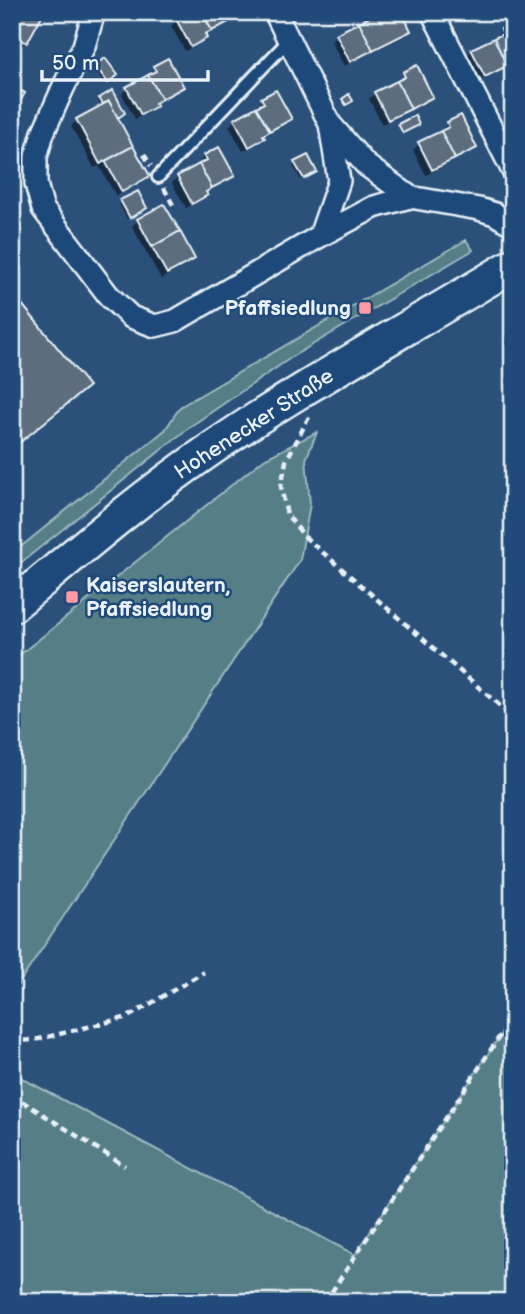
<svg xmlns="http://www.w3.org/2000/svg" width="525" height="1314" font-family="'Balsamiq Sans',sans-serif">
<style>
.green{fill:#547e86;stroke:#9eb8bf;stroke-width:2}
.shadow{fill:#0007}
.building{fill:#5d6d7d;stroke:#e8f1f8;stroke-width:2}
.lines{fill:none;stroke-linecap:round;stroke-linejoin:round}
.lane-casing{stroke:#e8f1f8;stroke-width:16}
.street-casing{stroke:#e8f1f8;stroke-width:26}
.secondary-casing{stroke:#e8f1f8;stroke-width:37}
.path{stroke:#e8f1f8;stroke-width:4.5;stroke-dasharray:7 5;stroke-linecap:butt}
.lane{stroke:#1f4a7a;stroke-width:10}
.street{stroke:#1f4a7a;stroke-width:21}
.secondary{stroke:#1f4a7a;stroke-width:32}
.poi-dot{fill:#ff9aa2;stroke:#1f4a7a;stroke-width:2.5}
.labels{text-anchor:middle;dominant-baseline:central;stroke-width:5;stroke-linejoin:round;paint-order:stroke}
.poi-label{font-size:21px;font-weight:bold;fill:#e8f1f8;stroke:#1f4a7a;text-anchor:end}
.street-label{font-size:21px;fill:#e8f1f8;stroke:#1f4a7a}
</style>
<rect width="100%" height="100%" fill="#2b517b"/>
<filter id="ink" filterUnits="userSpaceOnUse"><feTurbulence type="fractalNoise" baseFrequency=".0143" numOctaves="2"/><feDisplacementMap in="SourceGraphic" scale="14" xChannelSelector="R" yChannelSelector="G"/><feConvolveMatrix kernelMatrix="1 2 1 2 8 2 1 2 1" color-interpolation-filters="sRGB"/></filter>
<g filter="url(#ink)">
<path class="green" d="M466,240L473,250L295,355L191,426L12,570V554L165,430L180,407Z
M317,432L306,459L310,504L300,560L12,994V661L264,459Z
M513,1016V1302H12V1073L355,1255Z"/>
<path class="shadow" d="M12,12L26,42L17,51L12,48Z
M366,15L409,31L403,37L344,66L331,41L337,35L362,23L361,21Z
M232,18L226,24L204,36L205,38L199,43L185,51L171,26L177,20Z
M513,25V65L479,81L466,56L472,50L497,38L496,36L502,30Z
M104,60L116,75L105,84L94,69Z
M154,68L182,87L176,92L154,104L155,106L150,112L135,119L122,94L127,88L150,76L149,74Z
M404,74L431,97L426,103L382,124L369,99L375,94L400,81L399,79Z
M112,93L116,118L147,176L142,182L116,196L99,166L94,168L71,126L77,121L102,107L98,101L99,100L102,106H106L102,98Z
M262,100L290,119L284,124L262,137L263,138L257,144L243,151L229,126L235,120L258,108L257,106Z
M448,124L475,147L469,153L426,175L413,150L419,144L443,132L442,129Z
M205,156L233,176L227,181L205,193L206,195L200,201L186,208L172,183L178,177L201,165L199,162Z
M296,163L312,174L301,180L293,166Z
M121,201L145,208L127,219L119,204Z
M138,220L193,259L187,265L161,279L132,226Z
M12,295L87,386L76,397L12,449Z"/>
<path class="building" d="M12,12H44L27,43L12,35Z
M187,12H202L212,31L205,34L207,38L191,47L176,19Z
M202,12H231L234,19L212,31Z
M368,12H402L411,31L373,50L359,22L368,18L365,14Z
M359,22L373,50L350,62L336,34Z
M513,23V63L507,66L494,38L503,34L501,29Z
M494,38L507,66L485,77L471,49Z
M105,58L118,75L108,83L95,65Z
M168,58L184,87L162,99L148,75L156,71L153,66Z
M417,65L433,97L411,109L397,81L405,77L403,72Z
M148,75L162,99L155,103L157,106L141,115L126,87Z
M397,81L411,109L388,120L374,92Z
M12,86L25,93L12,116Z
M113,90L125,113L118,118L109,101L103,104L99,98Z
M276,90L292,119L270,131L256,107L264,103L261,98Z
M349,94L353,101L346,105L342,99Z
M109,101L133,146L100,164L76,119Z
M256,107L270,131L263,135L265,138L249,147L234,119Z
M415,115L419,125L403,133L398,124Z
M461,115L477,148L455,159L441,131L449,127L447,122Z
M441,131L455,159L432,170L418,142Z
M133,146L150,176L122,192L105,161Z
M219,147L235,176L212,188L199,164L207,160L204,155Z
M308,155L317,172L304,179L294,162Z
M199,164L212,188L206,192L208,195L192,204L177,176Z
M138,191L147,208L130,218L120,200Z
M12,203L21,214L12,221Z
M164,204L180,231L152,247L137,219Z
M180,231L195,259L167,274L152,247Z
M12,292L89,386L12,449Z"/>
<g class="lines">
<defs>
<path id="lane" d="M158,177L289,40"/>
<path id="street" d="M94,12L84,46L63,88L43,133L36,157V184L43,209L109,296L131,317L155,326L175,321L320,236L374,207L410,197L479,209L495,214L513,225
M275,12L330,124L366,165L410,197
M432,12L513,171
M320,236L339,181L330,124"/>
<path id="secondary" d="M12,606C75,554 137,500 204,454C303,385 410,328 513,265"/>
</defs>
<use href="#lane" class="lane-casing"/>
<use href="#street" class="street-casing"/>
<use href="#secondary" class="secondary-casing"/>
<path class="path" d="M144,154L151,166
M164,188L174,207
M365,308L370,317
M309,417L286,461L281,487L287,515L305,537L513,717
M12,1042L39,1039L128,1017L204,972
M12,1095L125,1166
M325,1302L513,1016"/>
<use href="#lane" class="lane"/>
<use href="#street" class="street"/>
<use href="#secondary" class="secondary"/>
</g>
</g>
<g class="poi-dot">
<rect x="358" y="301" width="14" height="14" rx="3.5"/>
<rect x="65" y="590" width="14" height="14" rx="3.5"/>
</g>
<g class="labels">
<g class="poi-label">
<text x="351" y="308">Pfaffsiedlung</text>
<text x="86" y="585" text-anchor="start">Kaiserslautern,<tspan x="86" dy="24">Pfaffsiedlung</tspan></text>
</g>
<g class="street-label">
<text transform="translate(254 424) rotate(-33)">Hohenecker Straße</text>
</g>
</g>
<rect width="525" height="1314" fill="none" stroke="#1f4a7a" stroke-width="42"/>
<rect x="21" y="21" width="483" height="1272" fill="none" stroke="#e8f1f8" stroke-width="2.5" filter="url(#ink)"/>
<path d="M42 70v10h166v-10" fill="none" stroke="#e8f1f8" stroke-width="3.5"/>
<text x="52" y="70" font-size="21" fill="#e8f1f8" stroke="#1f4a7a" stroke-width="5" paint-order="stroke">50 m</text>
</svg>
